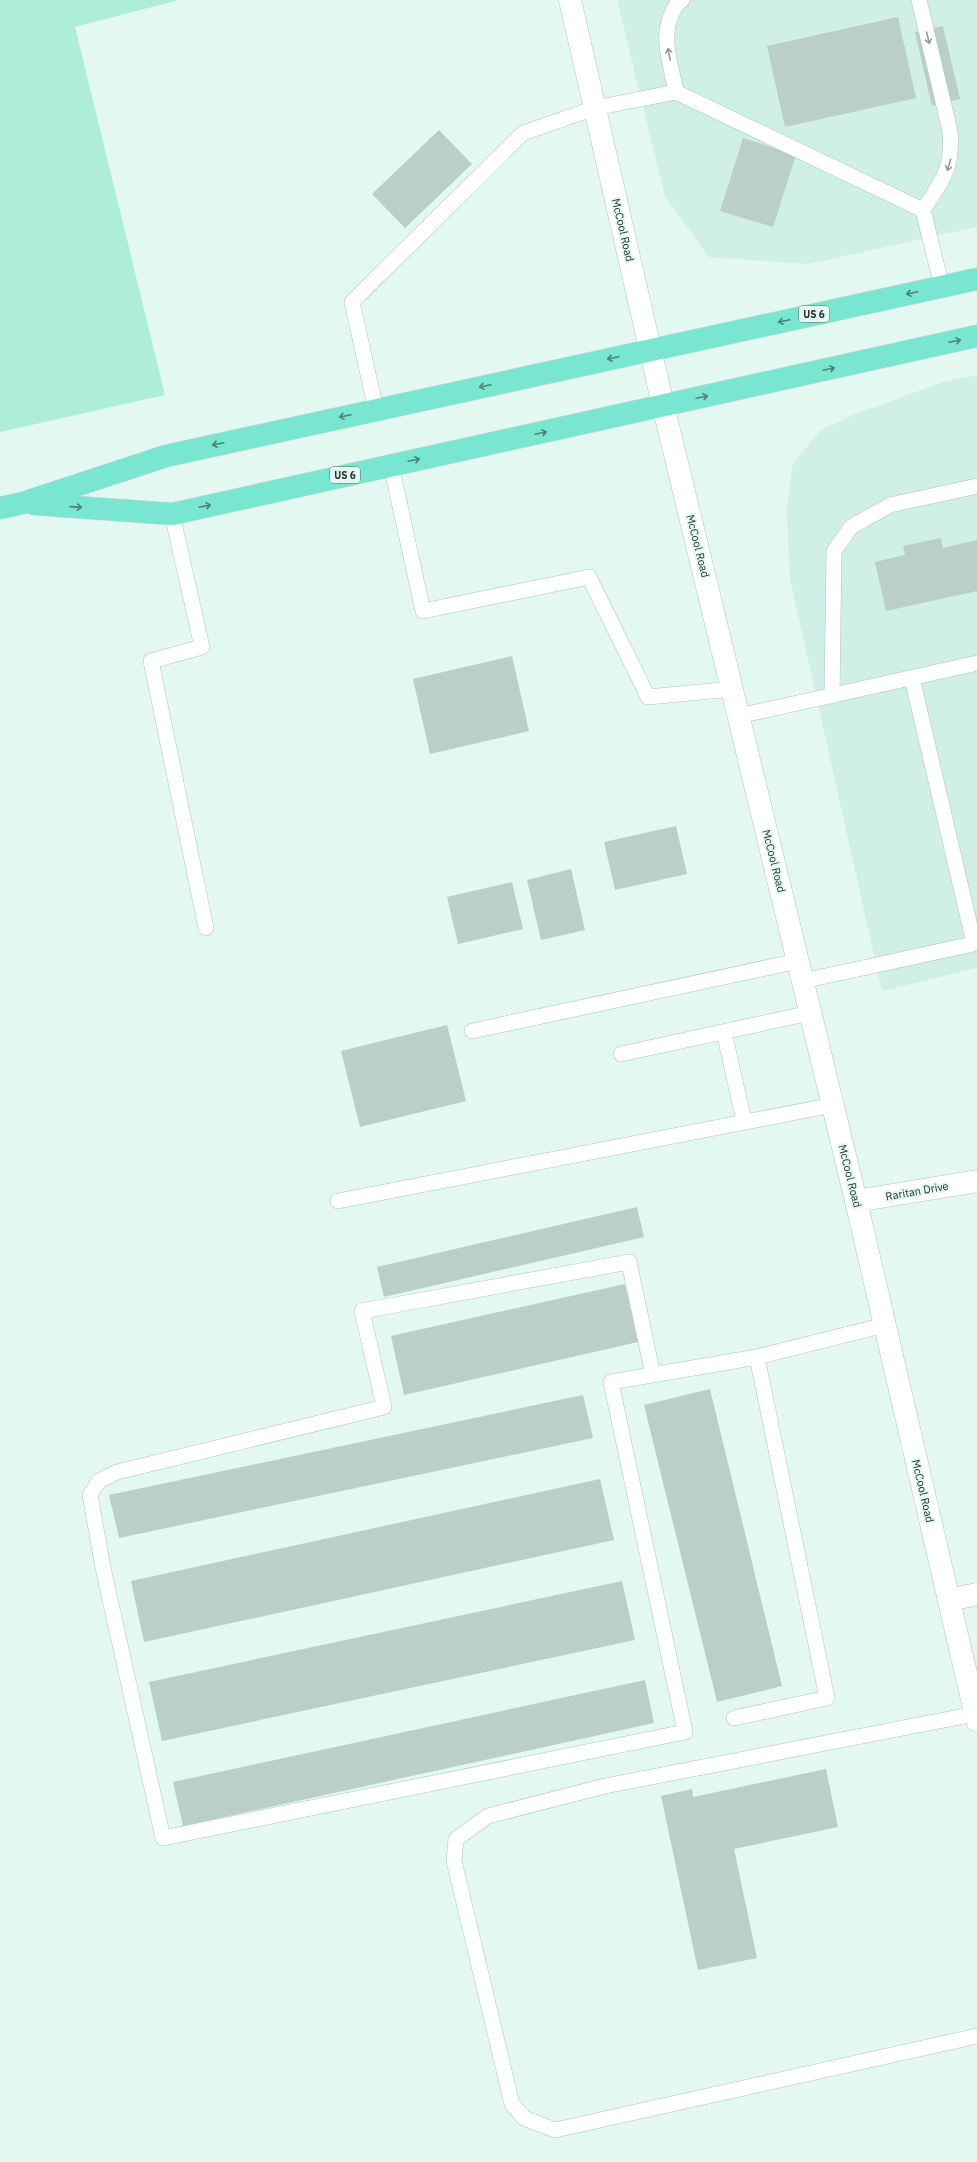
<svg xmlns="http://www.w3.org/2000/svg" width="977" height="2162" font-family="'IBM Plex Sans',sans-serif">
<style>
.built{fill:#d0efe6}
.green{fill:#adedda}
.building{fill:#b9cfc8}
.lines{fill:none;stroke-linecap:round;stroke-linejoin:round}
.service-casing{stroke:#afc4bd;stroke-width:16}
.minor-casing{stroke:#afc4bd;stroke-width:23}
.tertiary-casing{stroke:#afc4bd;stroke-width:23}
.primary-casing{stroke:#d4d6d5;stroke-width:23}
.service{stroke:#fff;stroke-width:15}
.minor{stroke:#fff;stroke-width:22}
.tertiary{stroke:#fff;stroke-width:22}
.primary{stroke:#79e6d1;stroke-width:22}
.oneway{stroke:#949897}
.oneway2{stroke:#4d8378}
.labels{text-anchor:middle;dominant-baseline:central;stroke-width:4;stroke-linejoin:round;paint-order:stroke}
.shield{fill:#e2f8f1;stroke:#606d69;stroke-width:1}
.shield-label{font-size:10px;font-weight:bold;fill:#29322f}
.street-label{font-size:11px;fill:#29322f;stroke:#e2f8f1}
</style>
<rect width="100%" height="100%" fill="#e2f8f1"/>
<path class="built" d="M617,0H977V227L808,264L709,257L665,197Z
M977,375V968L882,991L790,579L787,511L792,465L821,430L853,415L943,382Z"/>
<path class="green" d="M0,0H179L75,27L165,395L0,432Z"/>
<path class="building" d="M898,17L916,98L785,127L767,46Z
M943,26L960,99L932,106L915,32Z
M439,130L472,164L405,228L372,194Z
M743,138L796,155L773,227L720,211Z
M941,538L943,548L977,540V591L886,611L875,562L905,555L903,546Z
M512,656L529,731L430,754L413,679Z
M676,826L687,874L615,890L604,842Z
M571,869L585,930L541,940L527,880Z
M512,882L523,929L458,944L447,897Z
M447,1025L466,1101L360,1127L341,1051Z
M637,1207L644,1237L384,1297L377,1267Z
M625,1284L638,1342L404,1395L391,1336Z
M710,1389L782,1686L717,1702L644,1405Z
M583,1395L593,1438L119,1538L109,1495Z
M600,1479L614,1540L144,1642L131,1581Z
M622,1581L635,1640L162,1741L149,1682Z
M645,1680L654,1723L183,1826L173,1782Z
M826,1769L838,1827L734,1849L757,1958L698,1970L661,1796L692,1789L693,1797Z"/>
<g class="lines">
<defs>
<path id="service" d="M919,0L950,131C953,169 943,179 923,210
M676,92C671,64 659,35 674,9C676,5 677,2 682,0
M376,410L352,302L523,133L595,108L676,92L923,210L942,287
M391,465L423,611L589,577L648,697L732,689
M172,514L202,647L151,661L206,928
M912,678L974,943
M832,696L834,551L851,527L890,505L977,486
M739,716L977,663
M803,981L977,943
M472,1031L798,961
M724,1032L744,1121
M621,1054L810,1013
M338,1201L833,1105
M653,1375L629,1262L362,1311L384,1407L117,1472L99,1481L90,1495L103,1568L163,1838L685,1732L611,1382L757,1357
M975,1714L605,1786L488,1816L456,1839L454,1861L512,2104L524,2118L555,2130L977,2036
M734,1718L827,1698L757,1357L885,1325"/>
<path id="minor" d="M856,1201L977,1181
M949,1600L977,1594"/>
<path id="tertiary" d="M570,0L663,405L856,1201L977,1721"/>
<path id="primary" d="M34,504L172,514L977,336
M0,508L23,503L166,456L977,279"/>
</defs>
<use href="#service" class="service-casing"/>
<use href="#minor" class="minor-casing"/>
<use href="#tertiary" class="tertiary-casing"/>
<use href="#primary" class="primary-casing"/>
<use href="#service" class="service"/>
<use href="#minor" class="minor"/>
<use href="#tertiary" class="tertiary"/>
<use href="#primary" class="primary"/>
</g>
<defs><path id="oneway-shaft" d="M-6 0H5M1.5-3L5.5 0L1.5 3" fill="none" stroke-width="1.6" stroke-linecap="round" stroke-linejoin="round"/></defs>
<g class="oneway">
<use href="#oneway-shaft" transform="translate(928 38) rotate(76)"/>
<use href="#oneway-shaft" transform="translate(669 54) rotate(-101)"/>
<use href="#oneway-shaft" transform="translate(949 165) rotate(106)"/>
</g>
<g class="oneway2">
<use href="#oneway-shaft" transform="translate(912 293) rotate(168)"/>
<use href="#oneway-shaft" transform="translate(784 321) rotate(168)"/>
<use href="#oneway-shaft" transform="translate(955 341) rotate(-12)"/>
<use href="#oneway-shaft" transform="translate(613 358) rotate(168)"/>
<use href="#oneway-shaft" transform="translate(829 369) rotate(-12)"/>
<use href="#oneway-shaft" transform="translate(485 386) rotate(168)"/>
<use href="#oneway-shaft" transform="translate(702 397) rotate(-12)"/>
<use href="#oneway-shaft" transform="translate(345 416) rotate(168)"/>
<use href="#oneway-shaft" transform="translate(541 433) rotate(-12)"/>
<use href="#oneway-shaft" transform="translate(218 444) rotate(168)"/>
<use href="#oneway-shaft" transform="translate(414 460) rotate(-12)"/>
<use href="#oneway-shaft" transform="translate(205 506) rotate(-12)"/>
<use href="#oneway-shaft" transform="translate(76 507) rotate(4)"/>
</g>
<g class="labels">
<g class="shield">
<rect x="799" y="306" width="30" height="16" rx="3"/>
<rect x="330" y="467" width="30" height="16" rx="3"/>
</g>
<g class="shield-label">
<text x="814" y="314">US 6</text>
<text x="345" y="475">US 6</text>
</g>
<g class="street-label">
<text transform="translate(623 230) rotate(77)">McCool Road</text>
<text transform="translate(698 546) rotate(76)">McCool Road</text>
<text transform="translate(774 861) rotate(76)">McCool Road</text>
<text transform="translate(850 1176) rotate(76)">McCool Road</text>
<text transform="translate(917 1191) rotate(-10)">Raritan Drive</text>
<text transform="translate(923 1491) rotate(77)">McCool Road</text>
</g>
</g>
</svg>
